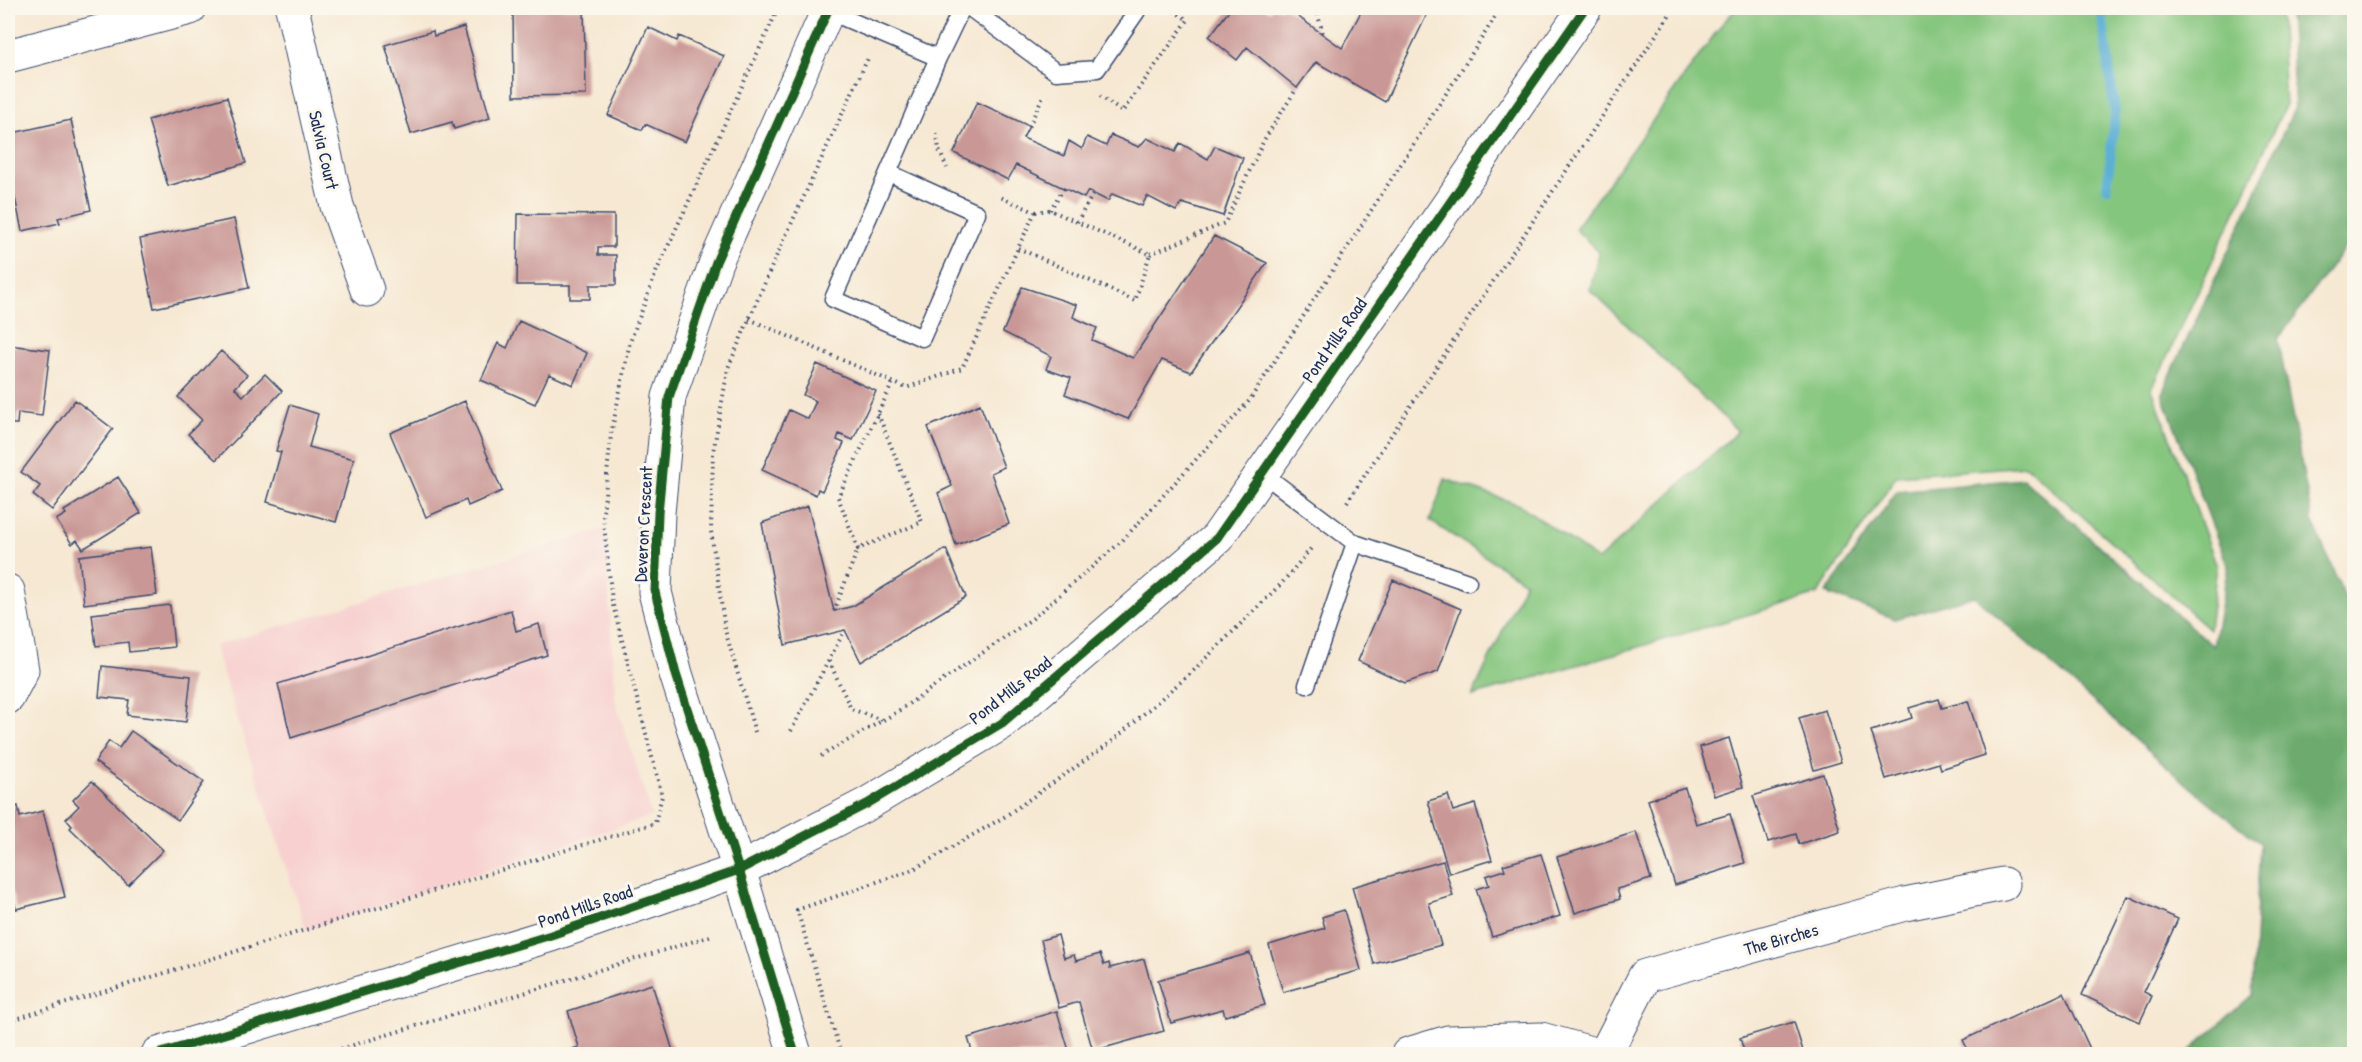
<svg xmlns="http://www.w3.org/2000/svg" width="2362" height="1062" font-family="'Patrick Hand',sans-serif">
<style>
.built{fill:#f7d0cf}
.green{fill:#85c67e;stroke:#507a6e;stroke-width:1.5}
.forest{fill:#6cab6d;stroke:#446d66;stroke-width:1.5}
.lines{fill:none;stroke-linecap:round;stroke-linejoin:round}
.stream{stroke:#5bafd7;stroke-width:10}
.building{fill:#c99795}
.lane-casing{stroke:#3c4b6f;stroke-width:19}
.street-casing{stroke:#3c4b6f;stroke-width:35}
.secondary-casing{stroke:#3c4b6f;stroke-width:35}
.path{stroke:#3c4b6f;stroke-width:4;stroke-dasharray:1.5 4.5;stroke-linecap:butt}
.lane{stroke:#fff;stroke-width:16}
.street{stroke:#fff;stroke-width:33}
.secondary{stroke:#fff;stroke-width:33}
.cycleway-casing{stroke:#fbf7ec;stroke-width:13}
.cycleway{stroke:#1b5e20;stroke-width:9}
.labels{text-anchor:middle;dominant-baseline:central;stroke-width:6;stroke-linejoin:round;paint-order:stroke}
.street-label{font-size:18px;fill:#1b2f5e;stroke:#fbf7ec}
</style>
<rect width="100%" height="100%" fill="#fbf7ec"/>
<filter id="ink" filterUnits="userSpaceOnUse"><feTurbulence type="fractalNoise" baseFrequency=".0167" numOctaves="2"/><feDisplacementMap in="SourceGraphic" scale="12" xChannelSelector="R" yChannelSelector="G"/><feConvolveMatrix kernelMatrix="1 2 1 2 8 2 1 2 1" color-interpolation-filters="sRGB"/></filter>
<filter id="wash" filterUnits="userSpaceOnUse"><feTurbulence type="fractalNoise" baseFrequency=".008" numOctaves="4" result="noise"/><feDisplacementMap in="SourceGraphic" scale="24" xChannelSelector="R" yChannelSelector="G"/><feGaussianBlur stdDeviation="1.35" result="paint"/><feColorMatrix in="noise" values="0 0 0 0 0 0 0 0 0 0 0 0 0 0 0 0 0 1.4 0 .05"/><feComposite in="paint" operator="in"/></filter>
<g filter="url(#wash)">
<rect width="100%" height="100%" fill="#f6e8d2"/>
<path class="built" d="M605,529L615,700L652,816L306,930L214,646Z"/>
<path class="green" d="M1737,8H2280L2285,106L2152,389L2217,566L2209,629L2026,466L1896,476L1818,594L1472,696L1525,582L1430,521L1445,479L1520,505L1598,560L1738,431L1590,290L1599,252L1575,229L1722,24Z"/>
<path class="forest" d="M2289,8H2354V235L2278,339L2312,520L2354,619V1054H2186L2252,995L2260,843L2190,787L1974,596L1895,619L1826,593L1897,491L2023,479L2213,646L2228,567L2162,393L2295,107Z"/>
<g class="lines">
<path class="stream" d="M2101,8L2115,113L2107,188"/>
</g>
<g id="blocks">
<path class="building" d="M513,8H584L586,95L514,96Z
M1231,8H1264L1270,12L1272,8H1286L1342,48L1363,8H1430L1385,102L1316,62L1297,88L1247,47L1237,60L1209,37Z
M464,27L490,118L454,129L452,122L411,134L385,45L433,31L434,36Z
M648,27L677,41L679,36L724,56L685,142L645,124L642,130L608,115Z
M227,97L246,163L168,186L148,120Z
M977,102L1029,126L1023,138L1064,156L1069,141L1082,149L1087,137L1106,146L1111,135L1139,147L1147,138L1175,152L1180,143L1208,159L1215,146L1243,158L1223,216L1182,203L1176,211L1147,196L1142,206L1112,194L1108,201L1088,191L1084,198L1016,165L1008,180L954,153Z
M71,120L91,210L58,218L60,223L22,231L8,164V134Z
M518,214L614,215V247H598V255H616V285H590V299H570V285H517Z
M234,219L249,288L154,308L140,239Z
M1214,236L1267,263L1191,372L1162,360L1128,419L1065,394L1071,378L1046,369L1051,356L1003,332L1022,287L1077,305L1073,317L1097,328L1092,340L1133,358Z
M519,321L587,353L573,385L549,374L535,404L481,380L498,343L507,348Z
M8,345L50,350L42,416L18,413L17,424H8Z
M221,351L247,375L235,388L243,396L265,374L282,391L216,460L188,434L202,420L178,397Z
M817,364L876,391L853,440L839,434L837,440L844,443L822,491L818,489L816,495L762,470L789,410L808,419L816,401L803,395Z
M75,400L113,429L52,510L33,495L40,486L21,472Z
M465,401L502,491L468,506L466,500L426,517L390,433Z
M980,404L1004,467L991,473L1009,524L956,545L938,493L952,486L928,427Z
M290,405L318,414L309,447L354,459L336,522L267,502L281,452L276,451Z
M118,477L141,513L83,549L77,540L72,544L56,520L66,514L64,511Z
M808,506L834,611L853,606L946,549L966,597L861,662L845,630L785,645L762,523Z
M151,547L157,595L84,604L79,556Z
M1393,580L1461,609L1438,672L1405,683L1358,661Z
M170,605L174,647L129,652L128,642L96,646L92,614Z
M511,610L516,631L539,624L547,655L291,738L278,684Z
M102,666L191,676L186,722L127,715L129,700L99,697Z
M1939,699L1942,708L1968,701L1985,755L1941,769L1939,763L1886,779L1871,731L1912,718L1909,708Z
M1825,710L1841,762L1814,770L1799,718Z
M131,731L204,782L178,820L95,762L109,741L119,748Z
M1729,738L1743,787L1714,796L1700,747Z
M1823,774L1840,831L1799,844L1796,834L1768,842L1753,796Z
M92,781L163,850L128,885L70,828L72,826L66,819L79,806L73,800Z
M1685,788L1696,824L1730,814L1745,863L1675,885L1648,800Z
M1448,795L1453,811L1475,804L1492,860L1449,873L1428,801Z
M18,806L20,817L43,811L65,897L16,909L8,876V809Z
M1636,832L1651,879L1617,889L1620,899L1575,913L1557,857Z
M1541,854L1560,916L1492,937L1476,889L1489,885L1486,876L1505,870L1503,865Z
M1443,861L1453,896L1429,903L1441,945L1374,964L1352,887Z
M2128,896L2178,919L2144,992L2152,996L2140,1022L2082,995Z
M1344,910L1361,970L1283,992L1269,945L1325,928L1322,917Z
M1058,935L1064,958L1074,955L1076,961L1100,954L1104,965L1109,963L1110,968L1144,959L1164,1031L1093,1051L1079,1002L1059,1008L1041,940Z
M1250,953L1265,1005L1225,1016L1223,1009L1171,1023L1158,980Z
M652,984L674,1054H556L579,1047L568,1011Z
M2064,993L2092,1053L1970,1054L1963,1040Z
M1057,1011L1070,1054H973L968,1038Z
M1794,1022L1804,1054H1745L1740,1038Z"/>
</g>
</g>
<g filter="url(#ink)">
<use href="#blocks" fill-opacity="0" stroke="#3c4b6f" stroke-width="1.5"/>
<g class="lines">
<defs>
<path id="lane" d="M970,8L1056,72L1097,69L1137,11L1132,8
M828,11L938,58L833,299L922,338L977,213L889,173
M938,58L962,8
M1262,473L1355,543L1468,582
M1307,685L1355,543"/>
<path id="street" d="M292,8L337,206L367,290
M8,56L190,8
M8,591L22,670L8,697
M1408,1054L1448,1042L1541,1039L1594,1054
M1605,1054L1645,976L1905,904L2003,884"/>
<path id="secondary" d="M158,1054L551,935L739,870L867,804L1002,723L1217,538L1585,8
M795,1054L739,870L676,674L655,592L658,513L669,397L716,262L829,8"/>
</defs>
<use href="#lane" class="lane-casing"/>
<use href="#street" class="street-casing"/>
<use href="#secondary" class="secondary-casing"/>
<path class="path" d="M1316,8L1323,34
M1100,96L1122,112L1188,20L1169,8
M1029,126L1044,94
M937,133L939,150L947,168
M1050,210L1064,188
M1077,222L1093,194
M1018,248L1135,301L1150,254L1050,210L1035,212
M1150,254L1225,223L1264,140L1297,88
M749,319L906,388L962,368L1035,212L998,196
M878,414L922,522L858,549L838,497L893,382
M1347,502L1674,8
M834,611L858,549
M829,661L851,709L882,720
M791,731L845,630
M755,732L725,630L711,531L713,453L728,368L775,259L869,56
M821,756L897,712L1033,618L1122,541L1249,401L1501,8
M8,1021L655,823L662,796L612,601L603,515L611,434L630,342L657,270L776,13
M324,1054L714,935
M841,1054L797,910L914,869L1004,817L1110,743L1192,672L1282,583L1313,546"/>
<use href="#lane" class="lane"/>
<use href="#street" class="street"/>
<use href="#secondary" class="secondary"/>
<defs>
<path id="cycleway" d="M158,1054L551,935L739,870L867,804L1002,723L1217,538L1585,8
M795,1054L739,870L676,674L655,592L658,513L669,397L716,262L829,8"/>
</defs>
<use href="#cycleway" class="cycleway-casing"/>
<use href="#cycleway" class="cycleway"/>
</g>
</g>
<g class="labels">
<g class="street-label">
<text transform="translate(324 150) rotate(77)">Salvia Court</text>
<text transform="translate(1334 340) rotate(-55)">Pond Mills Road</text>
<text transform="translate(643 524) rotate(-87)">Deveron Crescent</text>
<text transform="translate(1010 690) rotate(-38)">Pond Mills Road</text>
<text transform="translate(585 906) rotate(-19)">Pond Mills Road</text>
<text transform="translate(1781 939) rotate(-16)">The Birches</text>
</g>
</g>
<rect width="2362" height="1062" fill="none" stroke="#fbf7ec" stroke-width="30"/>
</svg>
